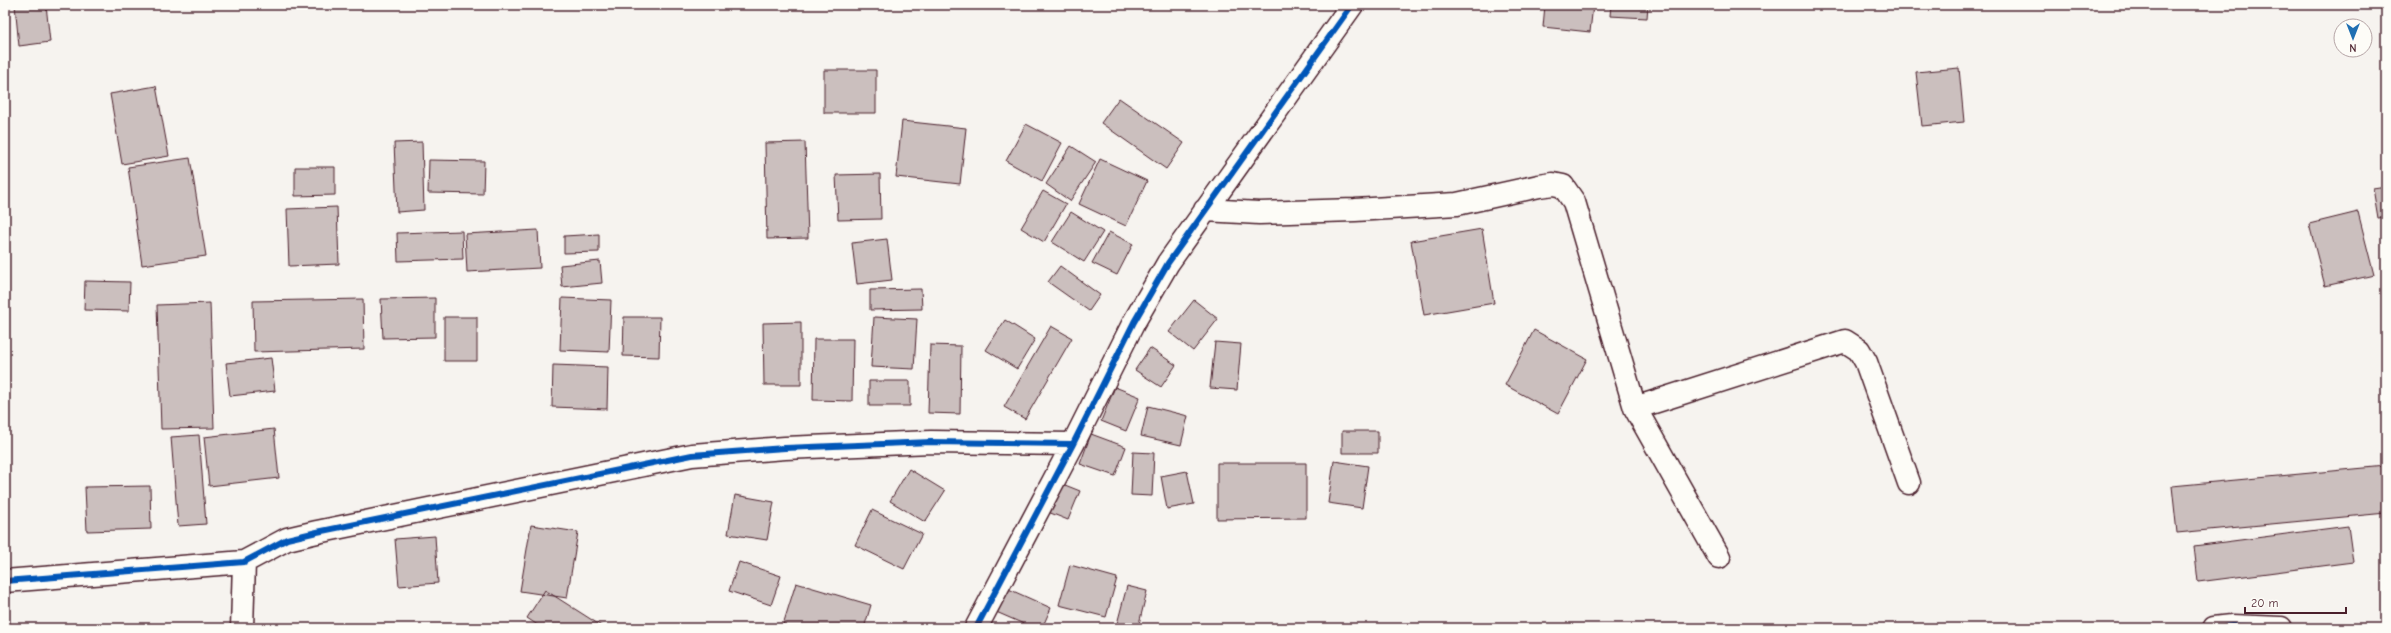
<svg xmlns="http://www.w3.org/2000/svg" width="2391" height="633" font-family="'Comic Neue',sans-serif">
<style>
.building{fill:#cbbfbe;stroke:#4a1f2b}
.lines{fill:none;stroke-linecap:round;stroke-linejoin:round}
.minor-casing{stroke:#4a1f2b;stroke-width:25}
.minor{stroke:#fdfcf7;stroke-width:22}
.cycleway-casing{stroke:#fdfcf7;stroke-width:8}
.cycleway{stroke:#0057b8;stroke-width:6}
</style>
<rect width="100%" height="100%" fill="#f6f3ef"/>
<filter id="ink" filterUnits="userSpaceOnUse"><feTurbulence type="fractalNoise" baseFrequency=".025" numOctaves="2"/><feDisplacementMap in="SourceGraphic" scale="8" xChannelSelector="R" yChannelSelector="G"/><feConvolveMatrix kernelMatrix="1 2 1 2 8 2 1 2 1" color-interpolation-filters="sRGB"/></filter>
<g filter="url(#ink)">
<path class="building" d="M15,5H46L50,42L19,46Z
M1545,5H1593L1590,32L1543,27Z
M1611,5H1648L1647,18L1610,16Z
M1959,68L1964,122L1922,126L1916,72Z
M824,70H876V113H824Z
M156,86L169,156L122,164L110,94Z
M1119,98L1184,143L1166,169L1101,123Z
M902,121L966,128L960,184L896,177Z
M1026,124L1062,143L1042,181L1006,161Z
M422,142L424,210L397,212L394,143Z
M805,142L808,238L767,239L765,143Z
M1071,146L1096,162L1070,201L1046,184Z
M190,158L206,256L142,265L128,167Z
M1100,159L1147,181L1126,226L1079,204Z
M429,160L484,161L483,194L428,193Z
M295,167H335V195L295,196Z
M880,174L881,219L838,220L836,175Z
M2386,186V217L2378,218L2373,188Z
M1043,191L1066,204L1044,242L1021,228Z
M337,207L339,264L289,266L287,209Z
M1071,212L1103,232L1084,262L1052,242Z
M2358,212L2374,275L2325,286L2309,224Z
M1482,229L1494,303L1424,315L1411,241Z
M538,230L540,268L467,272L465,234Z
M462,231L463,259L398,261L397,233Z
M1109,232L1133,244L1117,275L1092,263Z
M599,234V252L564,253V236Z
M887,239L892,280L857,284L852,243Z
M600,261L602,283L562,287L560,265Z
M1060,266L1100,295L1089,311L1048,282Z
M85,281L130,282L129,311L84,310Z
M921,289L922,309L870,310V290Z
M435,298V337L383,338L381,299Z
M562,298L611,300L609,352L560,350Z
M363,299L364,349L254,352L253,301Z
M1194,300L1218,319L1193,351L1169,332Z
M210,303L214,428L161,429L157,305Z
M444,317H477V361H444Z
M624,317H660L659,357L623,356Z
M874,317L917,319L914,369L871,367Z
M1005,320L1035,339L1017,369L986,350Z
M801,322V385H764L763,323Z
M1051,326L1072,338L1025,419L1004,407Z
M1534,330L1587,359L1558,414L1505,385Z
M814,339H853L852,401L813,400Z
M1215,342L1241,344L1237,390L1210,388Z
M930,345L961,346L960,414L928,413Z
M1150,348L1176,365L1161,387L1135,370Z
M271,358L275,391L230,396L226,363Z
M553,365L608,367L607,409L552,407Z
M869,381H910V406H869Z
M1115,387L1140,397L1126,431L1101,421Z
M1148,406L1188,416L1181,445L1141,436Z
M274,429L279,478L209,486L204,437Z
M1342,431H1378V453H1342Z
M1091,434L1126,447L1115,476L1080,464Z
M199,435L206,524L178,526L171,437Z
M1133,452L1154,453L1152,496L1131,495Z
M1334,461L1368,466L1362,508L1328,503Z
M1217,463H1306V518L1217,519Z
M2386,466V513L2177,533L2172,486Z
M909,469L945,491L925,522L890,501Z
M1187,471L1194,504L1167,509L1161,476Z
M1060,483L1080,491L1068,520L1048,512Z
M150,486L151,529L87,531L85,487Z
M735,495L774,502L767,540L728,534Z
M872,510L922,534L904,569L855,545Z
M531,525L578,532L567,598L520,591Z
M2348,526L2353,562L2198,582L2194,546Z
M435,536L438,583L399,586L395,539Z
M739,562L781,576L771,605L729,591Z
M1070,565L1117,578L1106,617L1059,605Z
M796,583L871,605L864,628H782Z
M1127,586L1147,591L1138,628L1117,624Z
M1004,587L1051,608L1042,628H1033L994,611Z
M545,590L603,627L542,628L527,618Z"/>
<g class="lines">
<defs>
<path id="minor" d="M1205,210L1259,213L1355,210L1457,204L1539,186L1553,184L1563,186L1574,202L1635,408L1719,557
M1635,408L1845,341L1859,350L1866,362L1909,483
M5,581L244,562L287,539L317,532L692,455L785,448L931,442L1073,444
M242,628L244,562
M976,628L1073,444L1134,322L1168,263L1352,5
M2214,628L2232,626L2281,628"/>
</defs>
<use href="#minor" class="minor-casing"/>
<use href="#minor" class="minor"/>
<defs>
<path id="cycleway" d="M5,581L244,562L287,539L317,532L692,455L785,448L931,442L1073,444
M976,628L1073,444L1134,322L1168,263L1352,5
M2214,628L2232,626L2281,628"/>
</defs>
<use href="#cycleway" class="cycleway-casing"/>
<use href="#cycleway" class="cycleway"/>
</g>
</g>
<rect width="2391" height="633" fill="none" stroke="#fdfcf7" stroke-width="20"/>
<rect x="10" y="10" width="2371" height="613" fill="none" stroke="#4a1f2b" stroke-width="1.5" filter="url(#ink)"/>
<g transform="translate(2353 38) rotate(180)"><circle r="19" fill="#fdfcf7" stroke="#b5a4a5"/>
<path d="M0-3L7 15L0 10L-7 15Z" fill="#1f6fb2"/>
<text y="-6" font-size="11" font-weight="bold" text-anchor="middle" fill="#4a1f2b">N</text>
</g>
<path d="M2245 607v6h101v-6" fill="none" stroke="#4a1f2b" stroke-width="2"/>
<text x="2251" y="607" font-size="12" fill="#4a1f2b" stroke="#fdfcf7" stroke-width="3" paint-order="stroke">20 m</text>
</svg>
